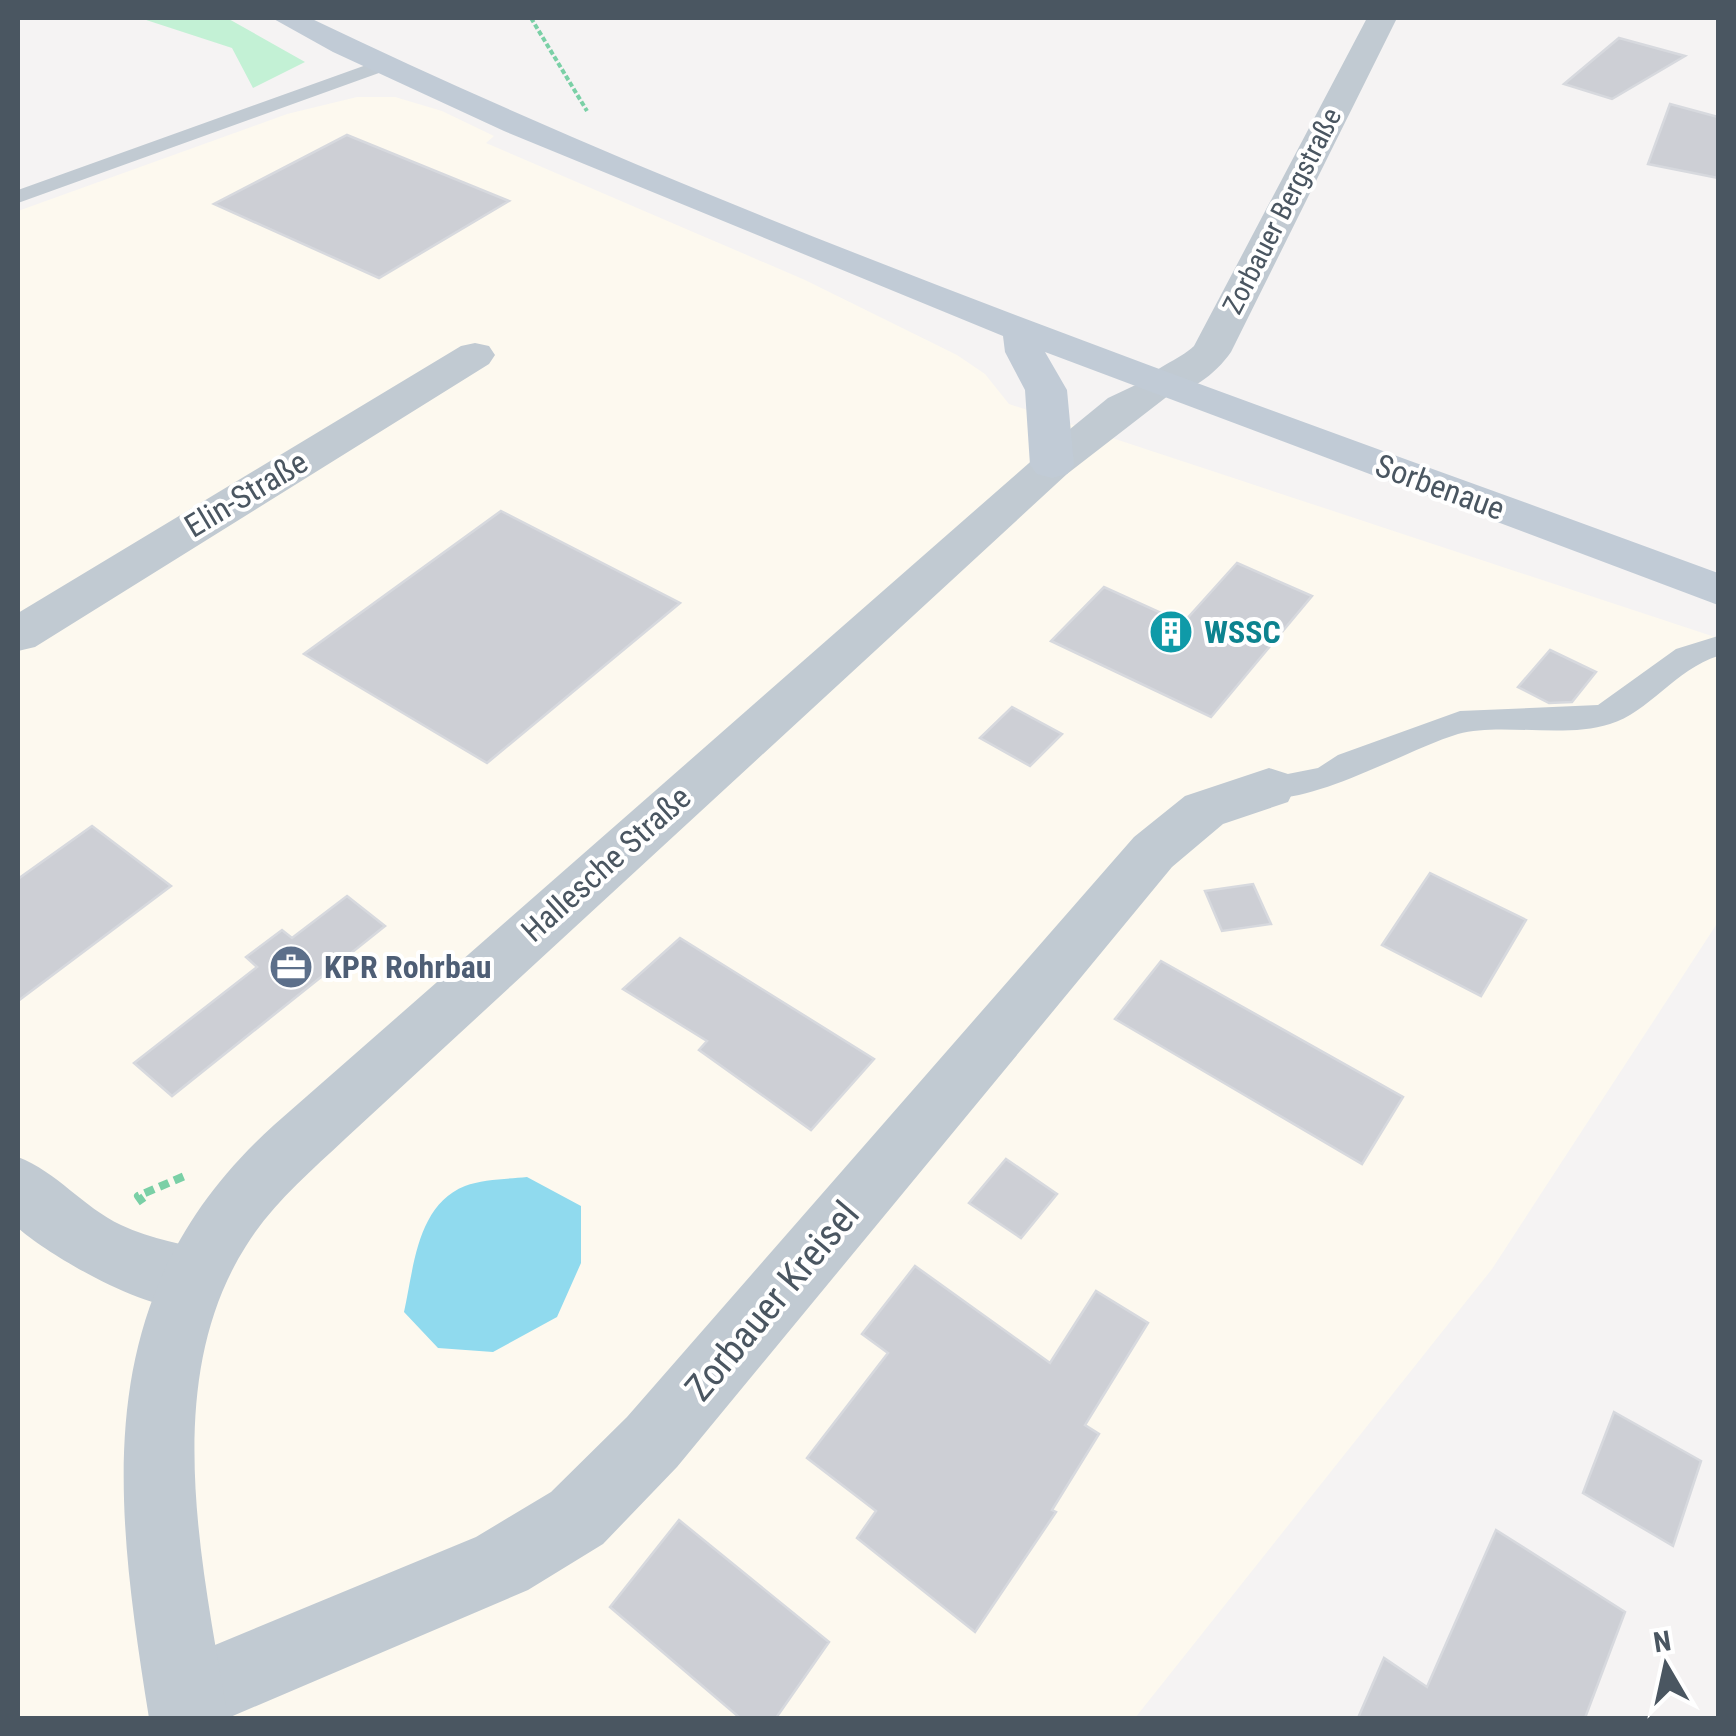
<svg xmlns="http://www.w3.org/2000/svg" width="1736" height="1736" font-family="'Roboto Condensed',sans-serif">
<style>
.commercial{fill:#fdf9ef}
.green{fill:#c3f1d5}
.water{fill:#90daee}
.building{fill:#cdcfd5;stroke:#d7d9de;stroke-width:2.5}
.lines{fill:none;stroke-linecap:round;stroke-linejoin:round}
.path-far1{stroke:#7ad0a6;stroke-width:4;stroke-dasharray:5 2.5;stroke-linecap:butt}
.path{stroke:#7ad0a6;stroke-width:8;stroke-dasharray:10 6;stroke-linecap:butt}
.service{fill:#c1cad2;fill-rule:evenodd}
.minor{fill:#c1cad2;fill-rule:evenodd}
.tertiary{fill:#c1cad2;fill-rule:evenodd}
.secondary{fill:#c1cbd6;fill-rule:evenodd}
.labels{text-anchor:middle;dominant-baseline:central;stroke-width:8;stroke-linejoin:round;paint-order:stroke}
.far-street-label{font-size:28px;fill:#4a5661;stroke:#fff}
.street-label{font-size:32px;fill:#4a5661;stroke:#fff}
.culture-label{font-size:32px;font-weight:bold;fill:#0d838f;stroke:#fff;text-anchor:start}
.service-label{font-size:32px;font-weight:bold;fill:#4e5e75;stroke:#fff;text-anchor:start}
.near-street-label{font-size:38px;fill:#4a5661;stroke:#fff}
</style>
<rect width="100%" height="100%" fill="#f5f3f3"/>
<path class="commercial" d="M357,97H395L442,111L494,136L486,143L805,280L957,355L985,374L1009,404L1718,638V922L1492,1269L1135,1718H18V211L287,114Z"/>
<path class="green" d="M140,18H227L305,62L253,88L232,48Z"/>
<path class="water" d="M527,1177L581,1206V1263L557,1317L493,1352L438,1348L404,1312C414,1267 417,1205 465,1186C483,1179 508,1179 527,1177Z"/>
<path class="building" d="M1619,38L1685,56L1612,99L1564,84Z
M1670,104L1718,117V178L1648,164Z
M347,135L509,201L379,278L214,204Z
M501,511L680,603L487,763L304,654Z
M1237,563L1312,596L1211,717L1051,641L1104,587L1183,623Z
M1550,650L1596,672L1572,702L1549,703L1518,687Z
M1012,707L1062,734L1030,766L980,738Z
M92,826L171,886L18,1001V879Z
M1430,873L1526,920L1481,996L1382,945Z
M1253,884L1271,924L1222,931L1205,891Z
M347,896L385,926L172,1096L134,1063L257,967L246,957L282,930L292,938Z
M680,938L874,1059L811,1130L699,1050L707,1041L623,989Z
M1161,961L1403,1097L1362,1164L1115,1019Z
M1006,1159L1057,1194L1021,1238L969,1203Z
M915,1266L1050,1363L1096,1291L1148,1323L1085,1425L1099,1434L1052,1510L1056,1512L975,1632L857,1538L876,1511L807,1458L888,1353L862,1334Z
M1614,1412L1701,1461L1673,1546L1583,1493Z
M679,1520L829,1642L776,1718H740L610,1607Z
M1496,1530L1625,1612L1585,1718H1358L1384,1658L1427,1687Z"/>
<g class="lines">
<path class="path-far1" d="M531,18L587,111"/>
<path class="path" d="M143,1203L138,1196L187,1175"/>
<path class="service" d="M383,59L390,61V69L18,203V190Z
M1718,636V656C1676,669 1648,713 1610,724C1563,739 1501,722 1458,734C1408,749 1304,810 1258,796L1253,788L1258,780L1318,768L1338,755L1460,711L1598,705L1676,649Z"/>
<path class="minor" d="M1367,18H1397L1231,352C1213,378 1179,402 1146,394L1140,385C1152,368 1178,361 1194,346Z
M475,343L489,346L495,355L489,364L35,647L18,651V613L461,346Z
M1269,768L1288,774L1295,788L1288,802L1223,824L1172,867L677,1467L603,1544L528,1590L228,1718H155L146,1697L157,1669L476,1537L551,1492L627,1417L1134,837L1185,796Z
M18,1157C57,1172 83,1207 121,1225C151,1240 186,1243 218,1255L227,1277L218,1299C211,1302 202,1307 195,1308C150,1314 51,1257 18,1228Z"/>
<path class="tertiary" d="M1161,373L1176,376L1182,385L1067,474L345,1139C310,1172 271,1205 246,1246C159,1383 203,1569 228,1718H149C113,1493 88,1293 274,1125L1037,456L1108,398Z"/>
<path class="secondary" d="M272,18H310C765,236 1246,399 1718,573V605L1045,352L1067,390L1074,465L1067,474L1052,478L1037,474L1030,465L1025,390L1005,352L1003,336L504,131L333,52Z"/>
</g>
<defs>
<symbol id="building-disc" viewBox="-11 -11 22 22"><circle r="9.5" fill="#0f9aa8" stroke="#fff"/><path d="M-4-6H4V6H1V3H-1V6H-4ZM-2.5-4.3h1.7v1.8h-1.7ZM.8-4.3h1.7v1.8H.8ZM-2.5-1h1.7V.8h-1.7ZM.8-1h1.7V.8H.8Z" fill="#fff"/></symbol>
<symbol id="office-disc" viewBox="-11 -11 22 22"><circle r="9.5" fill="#5c6f8a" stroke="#fff"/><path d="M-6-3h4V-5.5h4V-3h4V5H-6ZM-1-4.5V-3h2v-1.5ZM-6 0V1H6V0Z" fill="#fff"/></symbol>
</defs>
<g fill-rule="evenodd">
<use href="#building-disc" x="1146" y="607" width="50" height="50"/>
<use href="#office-disc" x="266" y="942" width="50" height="50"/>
</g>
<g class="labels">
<g class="far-street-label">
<text transform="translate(1282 211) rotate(-63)">Zorbauer Bergstraße</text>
</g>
<g class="street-label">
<text transform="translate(1440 487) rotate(20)">Sorbenaue</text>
<text transform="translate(246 494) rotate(-31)">Elin-Straße</text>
<text transform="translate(606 864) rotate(-42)">Hallesche Straße</text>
</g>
<g class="culture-label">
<text x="1204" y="632">WSSC</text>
</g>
<g class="service-label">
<text x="324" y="967">KPR Rohrbau</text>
</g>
<g class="near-street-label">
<text transform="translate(772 1301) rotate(-50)">Zorbauer Kreisel</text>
</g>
</g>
<rect width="1736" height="1736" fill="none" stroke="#4a5661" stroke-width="40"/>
<g transform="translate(1666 1666) rotate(351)" stroke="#ffffff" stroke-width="8" paint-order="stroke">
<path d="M0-8L18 38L0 25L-18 38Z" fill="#4a5661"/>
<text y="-15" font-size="28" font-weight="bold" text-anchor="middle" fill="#4a5661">N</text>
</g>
</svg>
